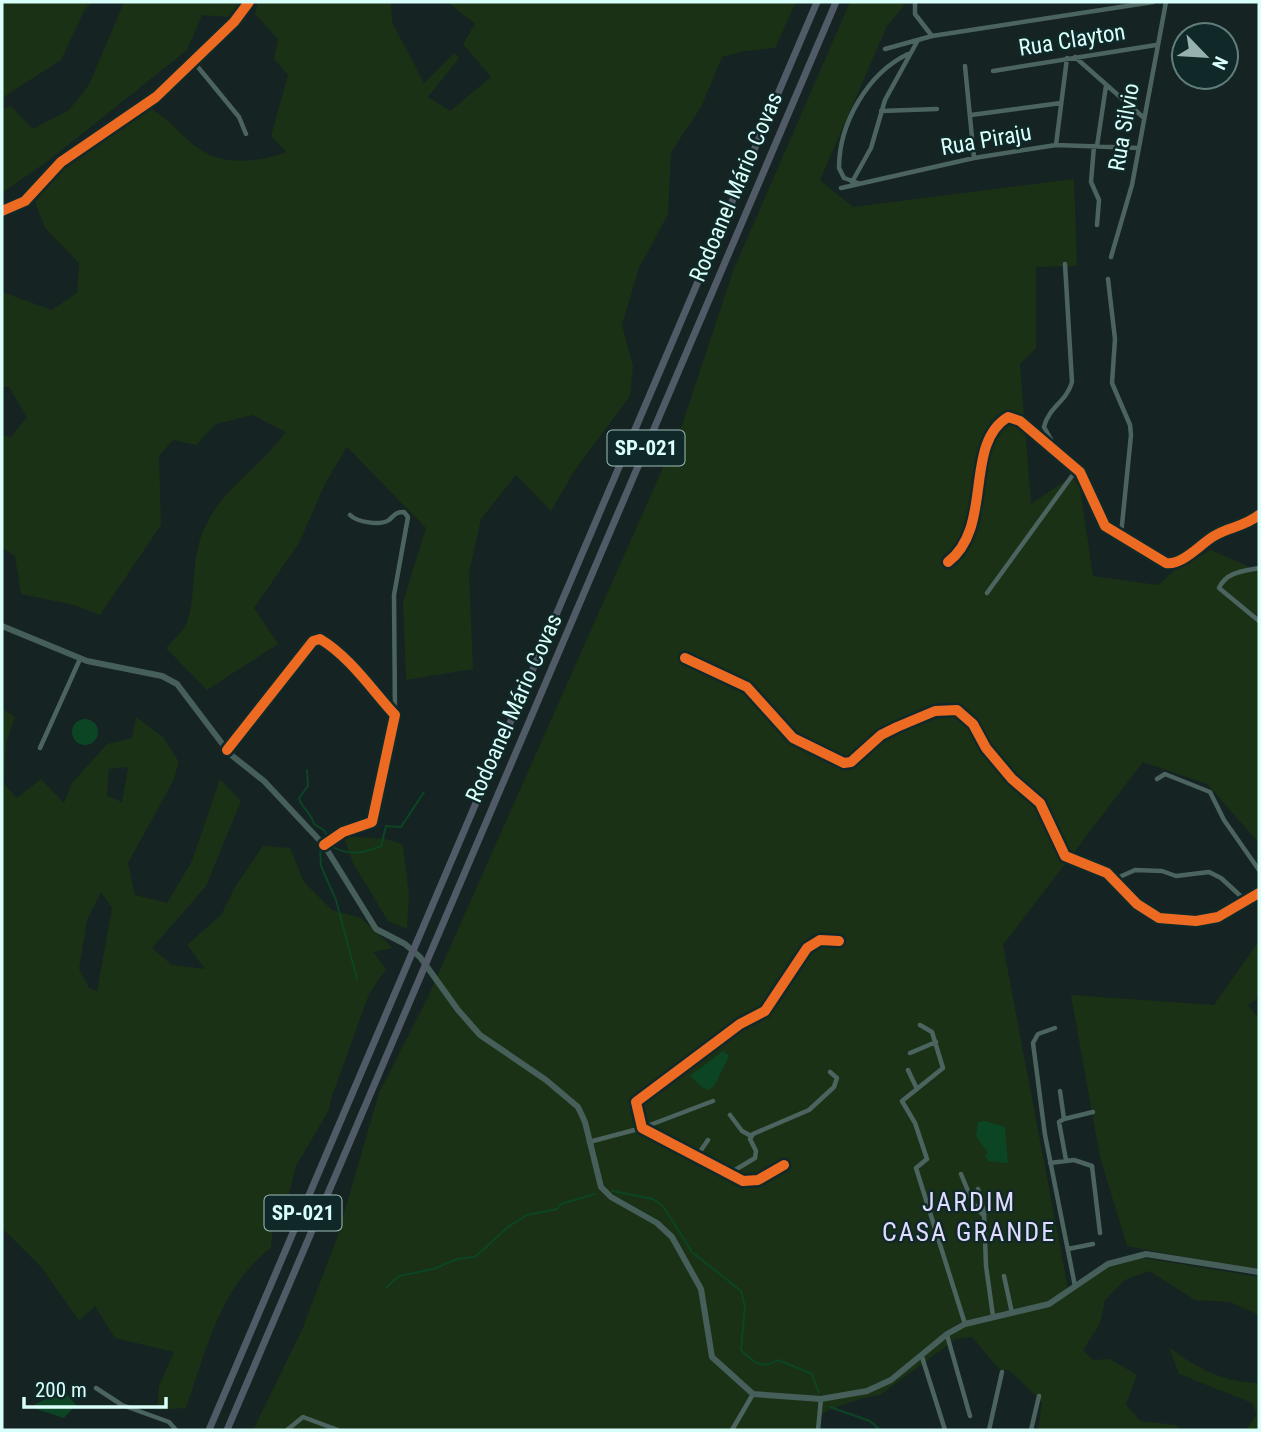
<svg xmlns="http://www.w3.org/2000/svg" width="1261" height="1432" font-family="'Roboto Condensed',sans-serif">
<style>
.green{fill:#1b3115;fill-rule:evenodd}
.water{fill:#0c4523}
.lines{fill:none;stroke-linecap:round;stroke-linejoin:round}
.stream{stroke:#0c4523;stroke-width:2}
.minor{stroke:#4c645f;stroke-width:4.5}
.tertiary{stroke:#4c645f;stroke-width:5}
.secondary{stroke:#465f5a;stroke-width:6}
.motorway{stroke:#515a67;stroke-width:7}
.cycleway-casing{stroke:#102928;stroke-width:15}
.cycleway{stroke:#ed6a23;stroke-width:10}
.labels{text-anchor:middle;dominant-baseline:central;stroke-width:5;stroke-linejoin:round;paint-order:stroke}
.shield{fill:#102928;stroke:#9dbfbb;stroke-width:2}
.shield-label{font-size:21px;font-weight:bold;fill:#d9fffa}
.street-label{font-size:23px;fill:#d9fffa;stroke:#102928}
.quarter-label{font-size:26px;letter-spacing:2px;fill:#e0dbff;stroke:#102928}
</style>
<rect width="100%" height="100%" fill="#162323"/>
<path class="green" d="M2,2H92L85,9L61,60L2,98Z
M124,2H240L239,9L227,17L202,15L187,50L48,161L2,193V109L11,106L33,129L69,110L89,85Z
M258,2H391L392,22L424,83L454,53L459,58L428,97L450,111L491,77L463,44L475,24L448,2H796L775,48L745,51L722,57L701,107L671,152L668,214L639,268L622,325L633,366L630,396L575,470L551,511L516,475L481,519L469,573L473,669L406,680L403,602L426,528L347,447L326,482L299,543L254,608L278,644L207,690L166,648C173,640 186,629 188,619C196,593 191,563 202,534C218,491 260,468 286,432L253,415L216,424L196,445L173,440L159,456L161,525L100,615L74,605L21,594L15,556L2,548V436L11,437L27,417L9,387H2V292L52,310L77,293L79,263L45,228L35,202L70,160L151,109C171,119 182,138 201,150C226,166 260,162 286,152L271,136L288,75L274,59L278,39L255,14Z
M850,2H907L887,26L820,180L853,207L1074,179L1077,266L1036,267V348L1020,364L1031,504L1072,476L1080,488L1093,576L1158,585L1175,570L1211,550L1259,571V843L1207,784L1143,762L1003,945L1069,1294L1116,1262L1137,1257L1259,1277V1315L1230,1302L1195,1300L1149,1271L1125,1280L1105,1300L1100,1324L1083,1350L1093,1360L1110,1359L1137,1375L1126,1404L1140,1421L1176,1425L1179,1430H1038L1042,1402L1010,1371L999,1369L972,1337L956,1339L880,1395L863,1398L828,1410L819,1417L817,1430H253L302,1330L337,1238L379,1093L428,997L682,425L733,271Z
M2,708L15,717L6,742L4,784L17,798L41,779L64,803L72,783L107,744L132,738L136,717L163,737L179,762L173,781L128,863L135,895L167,903L192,861L220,779L241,801L206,886L152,948L172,965L205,969L187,945L221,915L235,887L263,846L290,848L304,882L332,910L361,918L393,948L373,952L386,969L369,994L331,1099L329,1110L296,1166L287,1202L273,1221L271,1248C220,1286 206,1351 186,1408L157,1410L159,1386L174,1352L115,1338L95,1306L79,1321L42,1268L2,1228ZM127,767L128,768L122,802L107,796L109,769ZM101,892L112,908L97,991L89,988L79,969L87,920Z
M343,835C364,840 385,835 403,845L409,895L407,929L388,921L353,863Z
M1259,941V997L1248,1005L1259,1019V1271L1127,1246L1100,1157L1071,995L1214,1005Z
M1169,1347C1195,1368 1224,1382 1258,1383L1259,1379V1430H1246L1257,1414L1252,1403L1179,1374Z"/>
<path class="water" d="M72 732a13 13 0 1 1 26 0a13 13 0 1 1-26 0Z
M723,1051L729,1056L715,1085L709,1090L702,1087L690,1076Z
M985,1121L1005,1127L1008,1163L988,1161L985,1155L988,1153L976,1136L978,1122Z
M53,1388H62L76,1405L64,1418L36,1409L35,1404L46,1399Z"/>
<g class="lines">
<path class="stream" d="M307,770L308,786L299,798C302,809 311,812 314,824L325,831L329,845C348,856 362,854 381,846L386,826L401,827L424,792
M320,848L321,866L336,900L357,979
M612,1191L653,1199L663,1206L692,1252L741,1291L745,1307L741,1350C753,1362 762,1370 778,1360L812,1374L819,1393
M387,1287L399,1276L433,1269L457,1259L475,1257L508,1227L527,1215L557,1209L561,1204L595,1194
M830,1407L870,1421L880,1430"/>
<path class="minor" d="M915,2V14L932,36
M885,49L932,36L1153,2
M1075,57L1144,118
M193,61L239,117L246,134
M965,66L974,158
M993,71L1156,45
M881,111L937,109
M971,115L1061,103
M1056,145L1067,58
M1094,146L1091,182L1099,200L1097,225
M1097,146L1106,86
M852,182L871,148L885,100L918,40
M858,183L844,178L839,168C839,123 868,73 908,54
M841,188L974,158L1056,145L1139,148
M1111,257L1132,185L1166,2
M1108,279L1115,339L1112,383L1130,425L1131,435L1121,535
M1058,452L1044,427C1048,408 1067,401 1072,382L1065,264
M350,515C357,522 380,526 389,520C395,515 395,512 404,512L408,517L394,595L395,714
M948,562C994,527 963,444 1008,417L1020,421L1080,472L1105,526L1166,563C1183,565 1199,545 1214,536C1230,526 1242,528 1259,515
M1259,568C1243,571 1226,572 1219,588L1259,621
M987,593L1077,469
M685,658L747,687L793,738L844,763L851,762L881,735L897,727L935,711L957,710L973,724L986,748L1012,779L1040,803L1065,856L1107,873L1137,904L1159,918L1196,921L1218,917L1259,893
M40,748L80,659
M227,750L313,641L320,639C349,656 372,690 395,715L372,822L343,832L324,845
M1157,779L1165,774L1210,792L1224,820L1259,870
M1115,879L1135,870L1162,871L1176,876L1209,872L1221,878L1246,901
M920,1025L932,1032L943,1068L902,1101L915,1123L927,1159L916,1168L965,1324
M1055,1028L1038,1034L1033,1043L1045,1135L1075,1286
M910,1053L936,1042
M908,1070L917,1089
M1060,1091L1064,1119L1093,1112
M730,1115L742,1131L751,1136
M1064,1119L1059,1122L1066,1160
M589,1142L642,1128L713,1101
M697,1156L708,1140
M1050,1163L1074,1160L1092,1166L1100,1233
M784,1165L758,1180L743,1181L642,1128L636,1102L740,1024L765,1011L807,948L820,940L839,941
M730,1173L755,1158L756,1151L750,1139L753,1134L809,1110L834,1087L837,1078L830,1072
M961,1174L973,1203L984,1216
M978,1189L984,1212L986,1266L993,1316
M1068,1249L1093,1244
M1004,1276L1012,1313
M947,1335L970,1416
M922,1357L945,1430
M96,1388L122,1405L169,1422L176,1430
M287,1430L303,1417L338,1430
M732,1430L753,1394
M818,1430L821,1399
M989,1430L1002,1372
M1031,1430L1039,1396"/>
<path class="tertiary" d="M2,211L25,201L61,162L156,97L234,22L249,2"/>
<path class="secondary" d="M2,626L87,661L162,676L177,684L230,754L264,781L324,845L376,929L405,944L420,957L458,1010L480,1035L546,1080L578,1107L585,1122L601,1187L611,1197L657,1223L672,1237L701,1289L712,1357L753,1394L821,1399L867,1391L891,1380L947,1334L965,1324L1049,1304L1108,1264L1146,1254L1259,1272"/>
<path class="motorway" d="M209,1430L817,2
M227,1430L836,2"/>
<defs>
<path id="cycleway" d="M2,211L25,201L61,162L156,97L234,22L249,2
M948,562C994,527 963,444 1008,417L1020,421L1080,472L1105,526L1166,563C1183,565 1199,545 1214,536C1230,526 1242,528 1259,515
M685,658L747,687L793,738L844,763L851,762L881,735L897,727L935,711L957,710L973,724L986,748L1012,779L1040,803L1065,856L1107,873L1137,904L1159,918L1196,921L1218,917L1259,893
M227,750L313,641L320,639C349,656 372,690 395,715L372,822L343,832L324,845
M784,1165L758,1180L743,1181L642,1128L636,1102L740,1024L765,1011L807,948L820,940L839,941"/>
</defs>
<use href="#cycleway" class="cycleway-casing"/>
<use href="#cycleway" class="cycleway"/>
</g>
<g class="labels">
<g class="shield">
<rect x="607.5" y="430.5" width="77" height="35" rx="5"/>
<rect x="264.5" y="1195.5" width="77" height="35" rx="5"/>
</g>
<g class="shield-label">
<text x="646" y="448">SP-021</text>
<text x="303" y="1213">SP-021</text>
</g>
<g class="street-label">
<text transform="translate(1072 40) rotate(-9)">Rua Clayton</text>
<text transform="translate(1124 127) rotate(-80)">Rua Silvio</text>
<text transform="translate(986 140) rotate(-10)">Rua Piraju</text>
<text transform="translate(736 187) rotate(-67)">Rodoanel Mário Covas</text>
<text transform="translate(514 708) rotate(-66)">Rodoanel Mário Covas</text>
</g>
<g class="quarter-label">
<text x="969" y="1202">JARDIM<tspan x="969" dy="30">CASA GRANDE</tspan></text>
</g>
</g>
<rect width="1261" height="1432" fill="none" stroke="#d9fffa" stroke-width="7"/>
<g transform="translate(1205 56) rotate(115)"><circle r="33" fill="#102928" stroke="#607f7c" stroke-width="2"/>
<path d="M0-5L12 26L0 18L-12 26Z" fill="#95b2af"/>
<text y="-10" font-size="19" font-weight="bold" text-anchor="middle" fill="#d9fffa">N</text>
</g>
<path d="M24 1397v10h142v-10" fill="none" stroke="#d9fffa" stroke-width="3.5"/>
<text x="35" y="1397" font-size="21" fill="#d9fffa" stroke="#102928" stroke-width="5" paint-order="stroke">200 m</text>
</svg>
